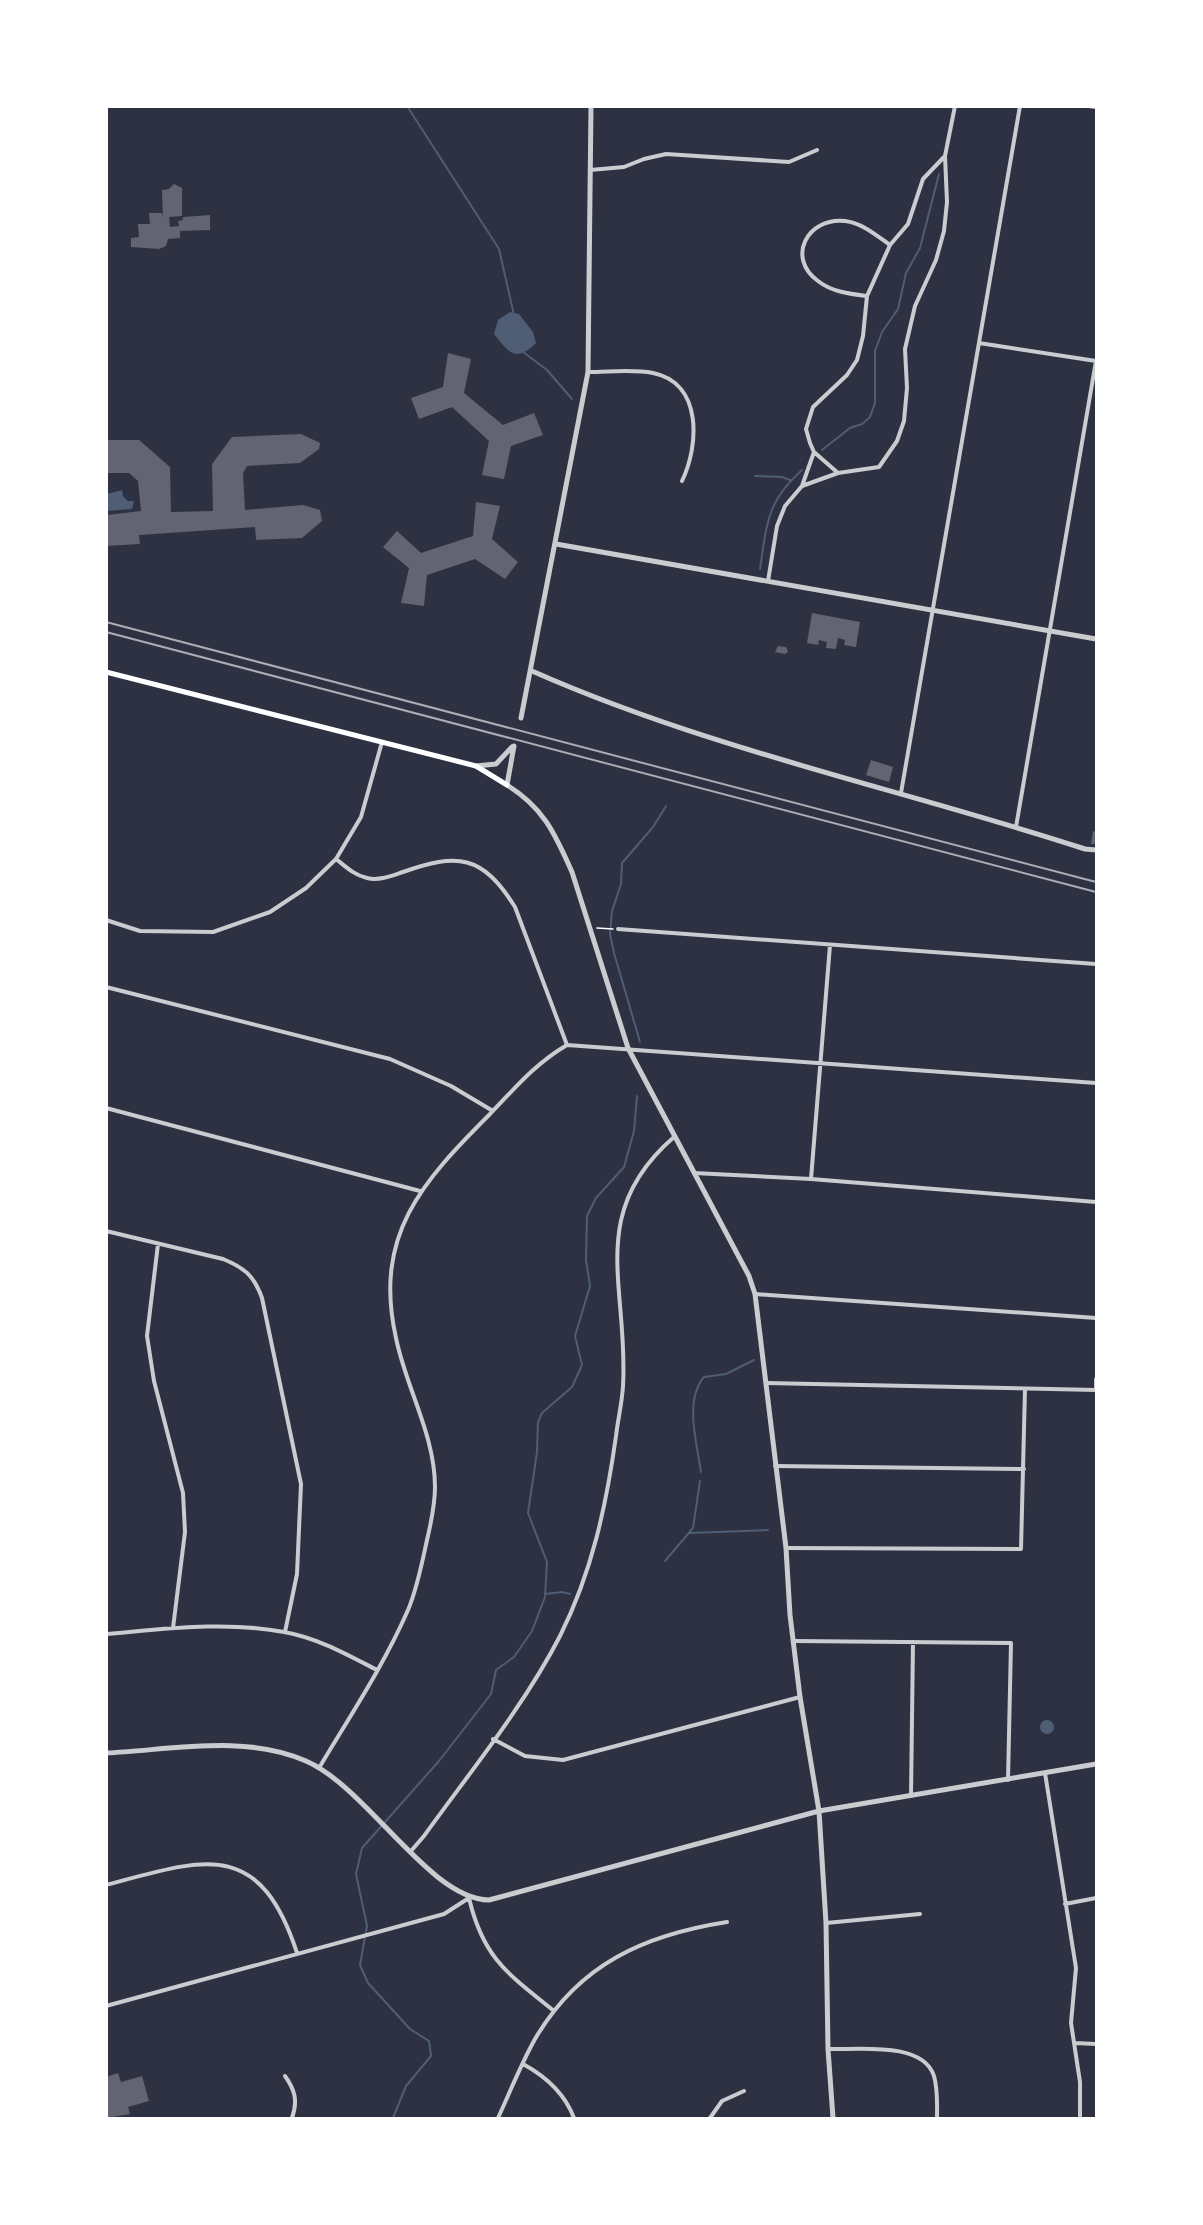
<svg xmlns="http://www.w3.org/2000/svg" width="1203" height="2225" font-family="'PT Sans',sans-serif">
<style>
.water{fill:#4f5d75}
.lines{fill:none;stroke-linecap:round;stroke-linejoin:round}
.stream{stroke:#4f5d75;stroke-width:2}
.building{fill:#626471}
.path{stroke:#fff;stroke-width:1.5}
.minor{stroke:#caccd0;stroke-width:4}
.tertiary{stroke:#caccd0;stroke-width:5}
.secondary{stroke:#fff;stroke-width:5}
.rail{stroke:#abadb3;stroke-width:2}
</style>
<rect width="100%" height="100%" fill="#2d3142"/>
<path class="water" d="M510,312L519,314L533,332L536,343C516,363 509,353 494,334L498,320Z
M122,490L123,496L128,501H134L132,509L107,511V494Z
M1040 1727a7 7 0 1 1 14 0a7 7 0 1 1-14 0Z"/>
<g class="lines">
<path class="stream" d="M407,106L499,249L514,315
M523,352L547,370L572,399
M822,450L850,428L862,424L870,417L875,403V351L882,332L898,309L906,273L920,248L939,174
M755,476L782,477L790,480
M760,569C767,524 766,502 802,470
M640,1042L614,953L610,934L612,911L621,884L622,863L653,827L666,806
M701,1472C697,1444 684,1400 704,1377L726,1374L754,1360
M690,1533L768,1530
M665,1561L693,1528L700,1481
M545,1594L562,1592L570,1594
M393,2118L406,2086L431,2056L429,2041L410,2029L368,1983L360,1965L367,1926L356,1874L362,1848L439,1761L491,1694L496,1670L514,1657L532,1631L545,1597L547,1562L528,1513L537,1452L538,1422L542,1413L572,1387L582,1365L575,1336L590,1286L586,1260L587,1216L596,1198L624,1167L634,1131L637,1096"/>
</g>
<path class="building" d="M174,184L182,188V216L169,217L170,227L179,226L178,221L183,220V217L210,215V230L180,231V238L168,239L166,246L159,249L131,247V238L139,237L138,224H150L149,213H162L163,219L162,190L169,189Z
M448,353L471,359L464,393L503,425L534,413L543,435L511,446L504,479L482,475L489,441L452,407L419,419L411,398L443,387Z
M301,434L320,443L319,449L300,463L247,466L243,473L245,510L303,505L320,510L322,521L302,538L256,540L255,527L139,535L140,544L106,546V515L141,511L138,481L129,473H106V440H139L170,467L171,512L213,511L212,464L232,437Z
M476,502L500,506L492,539L518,562L505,579L475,559L427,575L424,606L401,603L409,568L383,547L397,531L421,553L473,536Z
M812,613L860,622L856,647L844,645L845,640L838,638L836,649L826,648L827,642L819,640L818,645L807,643Z
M778,646L786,647L788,652L785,654L775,652Z
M871,760L893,767L889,782L866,775Z
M1093,831L1096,832V844H1091Z
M118,2073L121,2082L142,2076L149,2101L128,2107L130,2114L106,2118V2077Z"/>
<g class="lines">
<path class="path" d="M597,928L613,929"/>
<path class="minor" d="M1088,106L1096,107
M590,170L624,167L644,159L666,154L789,162L817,150
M867,296C850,294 832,292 818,281C786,258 807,217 845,221C862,223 876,235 890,245
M979,343L1096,361
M588,372C609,372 633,369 653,373C703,383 699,446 682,481
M838,473L814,452L810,443L806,429L813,407L847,375L857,360L863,336L867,296L890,245L908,224L923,179L944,157
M802,486L838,473L879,467L897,441L904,421L907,388L905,349L915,306L936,260L944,231L947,202L945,156L955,106
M768,581L777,526L785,506L802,486L814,452
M901,793L1020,106
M1016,827L1096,361
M336,859C346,867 354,875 367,878C379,881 391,876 403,872C457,853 482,854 515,907L567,1045
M106,920L140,931L213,932L270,912L306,888L336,859L361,817L382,742
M618,929L1096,964
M106,987L390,1059L451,1086L493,1111
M106,1108L420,1191
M694,1173L811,1179L1096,1202
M811,1179L830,945
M106,1231L223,1259C245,1268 254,1276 262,1298L301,1484L297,1574L285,1632
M158,1244L147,1336L154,1381L183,1493L185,1532L173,1628
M755,1294L1096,1318
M766,1383L1096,1390
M1096,1390V1379
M775,1466L1024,1469
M786,1548L1021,1549L1025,1389
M106,1634C165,1629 226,1621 284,1632C318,1638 348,1655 377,1670
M794,1641L1011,1643L1008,1780
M493,1739L525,1756L563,1760L800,1697
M319,1768C350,1716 384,1665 408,1610C417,1589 422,1563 427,1540C431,1523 435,1505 435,1487C435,1435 406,1388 396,1338C373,1235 422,1182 490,1114C515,1088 536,1063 567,1045L1096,1083
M1045,1773L1076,1968L1071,2023L1080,2082V2118
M911,1796L913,1642
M411,1851L424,1836C470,1772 524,1706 560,1636C592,1572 606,1507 616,1436C618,1419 622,1403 623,1386C629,1288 585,1214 674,1137
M106,1885C204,1859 259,1837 297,1953
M1065,1904L1096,1898
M826,1923L920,1914
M106,2006L444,1914L469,1898C483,1958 508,1974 554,2011
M1075,2043L1096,2044
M828,2049C858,2050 923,2041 934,2076C938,2090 937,2105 937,2118
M523,2064C545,2076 565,2094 574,2118
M285,2076C295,2090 298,2101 292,2118
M498,2118C510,2092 521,2064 535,2039C579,1964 644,1935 727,1922
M710,2118L722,2101L744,2091"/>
<path class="tertiary" d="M556,544L1096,639
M532,671C708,749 901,789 1085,849L1096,850
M521,718L588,372L591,106
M514,746L507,785C544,808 555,834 572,872L628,1048L749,1276L755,1294L786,1548L790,1615L800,1697L819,1811L826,1923L828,2049L833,2118
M476,766L496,764L512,747
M106,1753C171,1750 246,1734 306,1761C368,1788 429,1899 489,1900L819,1811L1096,1764"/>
<path class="secondary" d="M106,672L476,766L507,785"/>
<path class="rail" d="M106,622L1096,882
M106,632L1096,892"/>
</g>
<rect width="1203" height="2225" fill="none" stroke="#ffffff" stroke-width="216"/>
</svg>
